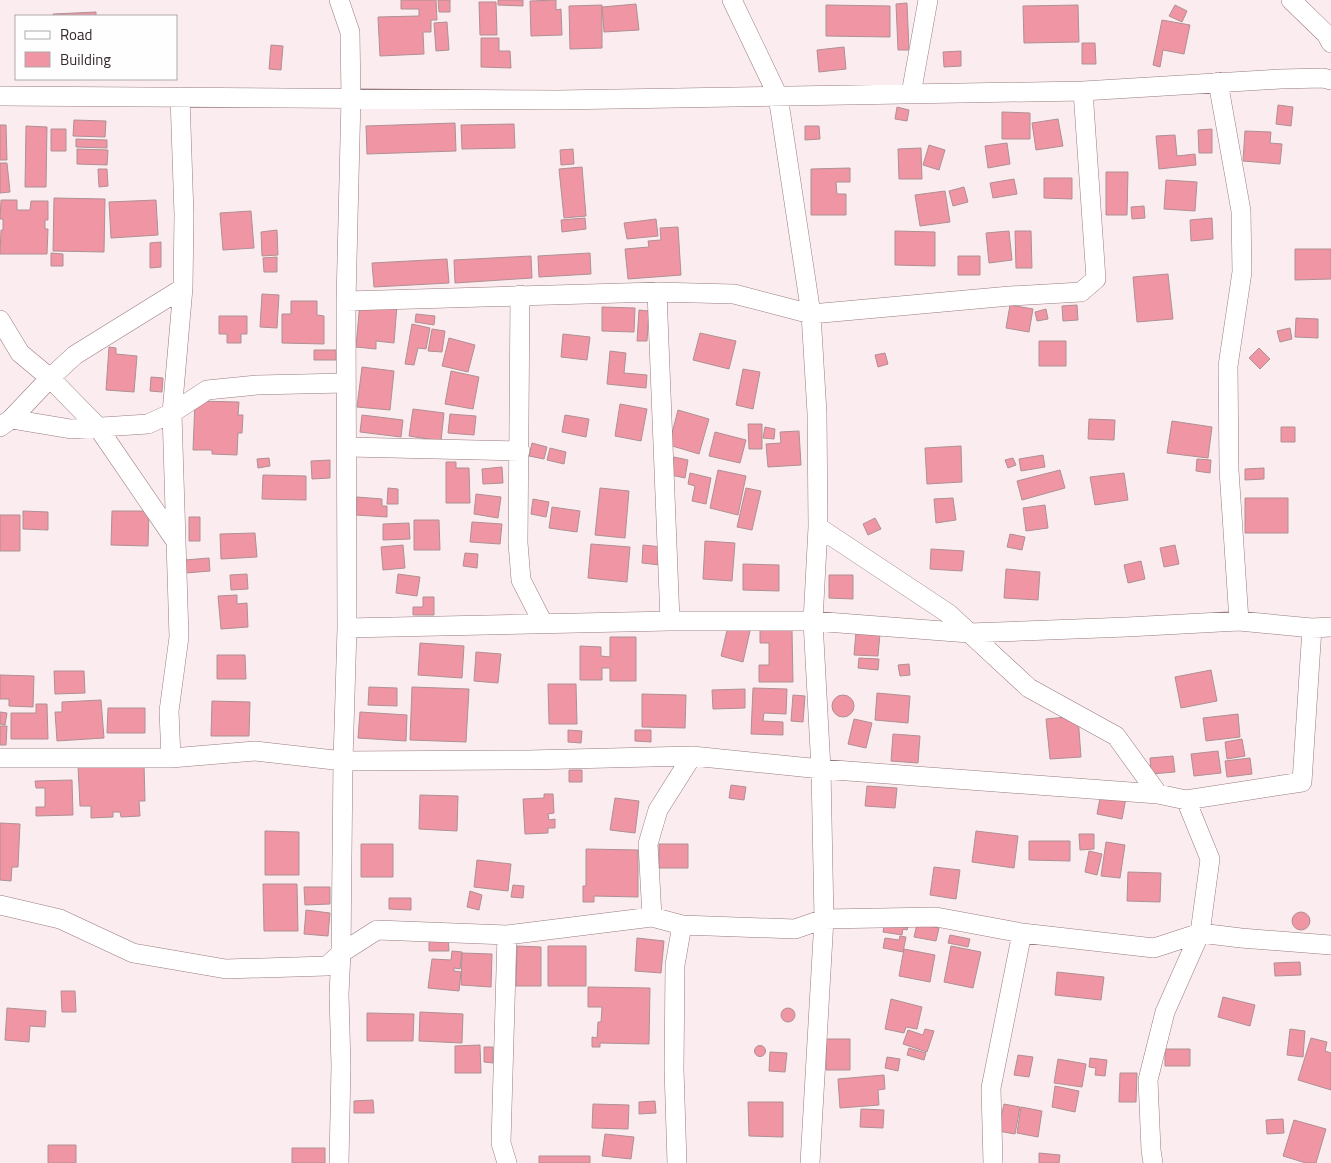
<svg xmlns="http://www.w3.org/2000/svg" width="1331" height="1163" font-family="'Titillium Web',sans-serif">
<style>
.building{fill:#ef95a3;stroke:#af9094}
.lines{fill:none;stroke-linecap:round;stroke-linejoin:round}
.street-casing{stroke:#997b7e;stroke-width:20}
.street{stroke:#fff;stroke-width:19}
</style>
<rect width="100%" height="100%" fill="#fbedef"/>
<path class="building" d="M401,0H436L437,20H431V32H423L424,54L380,56L378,17L419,16V9H401Z
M438,0H450V12H439Z
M498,0H523V6L498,5Z
M556,0V10L561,9L562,35L531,36L530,1Z
M479,2H496L497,35H480Z
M907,3L909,50H898L896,4Z
M636,4L639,30L604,32L602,7Z
M602,5V48L570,49L569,6Z
M826,5L890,6V37L826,36Z
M1078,5L1079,42L1024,43L1023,6Z
M1175,5L1187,11L1182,22L1169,16Z
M96,12V16H53V14Z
M1162,20L1190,25L1184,54L1163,50L1160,67L1153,65Z
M447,22L449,50L436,51L434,23Z
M481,38H499V51H510L511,68L481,67Z
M1082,43H1095L1096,64H1082Z
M271,45L283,46L281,70L269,69Z
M844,47L846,69L819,72L817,50Z
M961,51V66L944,67L943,52Z
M1278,105L1293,107L1291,126L1276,124Z
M897,107L909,110L907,121L895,119Z
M1002,112L1030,113V139H1002Z
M1058,119L1063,146L1036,150L1032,123Z
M74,120L106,121L105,137L73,136Z
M455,123L456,151L367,154L366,126Z
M514,124L515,148L462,149L461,125Z
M0,125H6L7,160H0Z
M26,126L47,127L46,187H25Z
M805,126H819L820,139L805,140Z
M51,129H66V151H51Z
M1212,129V153H1199L1198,130Z
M1245,131L1271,132L1270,143L1282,144L1280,164L1243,161Z
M1175,135L1177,156L1195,154L1196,165L1159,169L1156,136Z
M76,139L107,140V148L76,147Z
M1007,143L1010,164L988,168L985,146Z
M929,145L945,150L939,170L923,165Z
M921,148L922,179H899L898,149Z
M77,149L108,150L107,165L77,164Z
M573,149L574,164L561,165L560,150Z
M0,163H7L10,192L0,193Z
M582,167L586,216L564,218L559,169Z
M850,168V182H836L837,194H846V215H811V169Z
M98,169H107L108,186L99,187Z
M1106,172H1128L1127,215H1106Z
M1044,178H1072V199L1044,198Z
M1014,179L1017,194L993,198L990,183Z
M1166,180L1197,182L1195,211L1164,209Z
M964,187L968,202L953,206L949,191Z
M945,191L950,222L920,226L915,195Z
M54,198L105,199L104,252L53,251Z
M1,200H17V210H30L31,201H48V220H45V229H48L47,254H0L1,230H3V219H0Z
M156,200L158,235L111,238L109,202Z
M1144,206L1145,218L1132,219L1131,207Z
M251,211L254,248L223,250L220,213Z
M585,218L586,229L562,232L561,220Z
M1212,218L1213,239L1191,241L1190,220Z
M656,219L658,236L627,239L624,223Z
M678,227L681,275L628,279L625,249L649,247L648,241L661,240L660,228Z
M277,230L278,255L262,256L261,232Z
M895,231L935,232V266L895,265Z
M1009,231L1012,260L989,263L986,233Z
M1015,231H1031L1032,268H1016Z
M161,242V267L150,268V243Z
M1295,249H1331V279L1295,280Z
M51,253L63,254V266H51Z
M590,253L591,274L539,277L538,256Z
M531,256L532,278L455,283L454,260Z
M958,256H980V275H958Z
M277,257V272H264L263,258Z
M447,259L449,283L374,287L372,263Z
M1168,274L1173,319L1137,322L1133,277Z
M262,294L279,295L277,328L260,327Z
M291,301H317V315L324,316V344L282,343V314H291Z
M360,302L397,305L394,343L376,341V349L356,347Z
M1010,305L1033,309L1029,332L1006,328Z
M1077,305L1078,320L1063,321L1062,306Z
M602,307L635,308L634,332L602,331Z
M1046,309L1048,319L1037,321L1035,312Z
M639,310L649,311L647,341H637Z
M416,314L435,316L434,325L415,322Z
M219,316H247V334H241V343H227V334H219Z
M1296,318L1318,319V338L1295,337Z
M412,324L430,328L426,349L418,348L414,365L405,364Z
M1290,328L1292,339L1280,342L1277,331Z
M432,329L445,331L442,352L428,351Z
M700,333L736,341L729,369L693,360Z
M563,334L590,337L587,360L561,357Z
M449,338L475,345L468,372L442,366Z
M1039,341H1066V366H1039Z
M109,347L116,348V354L137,356L134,392L106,390Z
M1259,348L1270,359L1260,369L1249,358Z
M314,350H336V360H314Z
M610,351L626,353L624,373L647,375L646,388L607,384Z
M885,353L888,364L878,367L875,355Z
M362,367L394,371L390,410L357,407Z
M743,369L760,372L753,409L736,405Z
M451,371L479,377L473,409L445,404Z
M151,377L163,378L162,392L150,391Z
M195,401L239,402L238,415H243L242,433H238L237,455L212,454V450H193Z
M620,404L647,409L641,441L615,436Z
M413,409L444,413L441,441L409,436Z
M678,410L709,419L699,454L669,445Z
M450,414L476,416L474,435L448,433Z
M362,415L403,420L401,437L360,432Z
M565,415L589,419L586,437L562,432Z
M1089,419L1115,420L1114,440L1088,439Z
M1172,421L1212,427L1208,458L1167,453Z
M748,424H762V449H749Z
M765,427L775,429L774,439L763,438Z
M1281,427H1295V442H1281Z
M799,431L801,465L768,467L766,444L781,443L780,432Z
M715,432L746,440L740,463L709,456Z
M532,443L547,447L544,459L529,456Z
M961,446L962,482L927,484L925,448Z
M550,448L566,452L564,464L547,460Z
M1043,455L1045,467L1021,471L1019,459Z
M674,457L688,460L685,478L671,475Z
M269,458L270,466L258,468L257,459Z
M1013,458L1016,465L1008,468L1005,460Z
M1197,459L1211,460L1210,473L1196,471Z
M330,460V478L312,479L311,461Z
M446,462H456V468H469L470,503H446Z
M502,467L503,483L483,484L482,469Z
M1264,468V479L1245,480V469Z
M718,470L746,476L738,515L710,508Z
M1060,470L1065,488L1022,500L1017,481Z
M690,473L711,478L706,504L692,501L695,486L688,484Z
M1124,473L1128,500L1095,505L1090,477Z
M263,475L306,476V500L262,499Z
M388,488L398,489V504H387Z
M600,488L629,491L625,538L595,535Z
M746,488L761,491L752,530L737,527Z
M476,494L501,497L498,518L474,514Z
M357,497L382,499V506H387V517L356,515Z
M953,498L956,520L936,523L934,499Z
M1245,498H1288V533H1245Z
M533,499L549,502L546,517L531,514Z
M1045,505L1048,528L1026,531L1023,508Z
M552,507L580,511L577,532L549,528Z
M23,511L48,512V530L23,529Z
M112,511H149L148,546L111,545Z
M0,515H20V551H0Z
M189,517H200V541H189Z
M875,518L881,529L868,535L863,524Z
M414,520H439L440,550H414Z
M472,522L502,524L500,544L470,542Z
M409,523L410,539L383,540V524Z
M255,533L257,557L221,559L220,534Z
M1010,534L1025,537L1022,550L1007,547Z
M705,541L735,543L732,581L703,579Z
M591,544L630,547L627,582L588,578Z
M403,545L405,568L383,570L381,547Z
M643,545L662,547L660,565L642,563Z
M1175,545L1179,564L1164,567L1160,548Z
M931,549L964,551L962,571L930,569Z
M465,553L478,554L477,568L463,566Z
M209,558L210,571L186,573L185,560Z
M1141,561L1145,579L1128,583L1124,565Z
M743,564L779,565V591L743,590Z
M1006,569L1040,572L1038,600L1004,598Z
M247,574L248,589L231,590L230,575Z
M398,574L420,577L417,596L396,593Z
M829,575H853V599L829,598Z
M237,595V604L247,603L248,627L221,629L218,596Z
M423,597H434V615H413V607H423Z
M728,626L750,631L743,662L721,656Z
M760,630H792L793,682H759V665H769V643H760Z
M856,632L880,634L878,656L854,655Z
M610,637H636V681H610V668H602V680H580V646L601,647V656L610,657Z
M420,643L464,646L462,678L418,675Z
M476,652L501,654L498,683L474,681Z
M217,655H245L246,679H217Z
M859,658L879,659L878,670L858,668Z
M909,664L910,675L900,676L898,665Z
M1211,670L1217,701L1181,708L1175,677Z
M54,671H84L85,693L55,694Z
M0,675L34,676L33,707L9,706V699H0Z
M548,684H576L577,724H549Z
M369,687L397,688V706L368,705Z
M412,687L469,689L466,742L410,740Z
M753,688L787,689L786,714L764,713L763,721L783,722V735L751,734Z
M745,689V708L713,709L712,690Z
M877,693L910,696L908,723L875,720Z
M642,694L686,695L685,728L642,727Z
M832 706a11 11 0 1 1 22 0a11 11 0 1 1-22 0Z
M793,695L805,696L803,722L791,721Z
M101,700L104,738L57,741L55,712H62V702Z
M212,701L250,702L249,736H211Z
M36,704H47L48,739H11V713H36Z
M108,708H145V733H107Z
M0,712L7,713L5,725L0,724Z
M360,712L407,715L406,741L358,738Z
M1238,714L1240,737L1206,741L1203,718Z
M1078,716L1081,757L1050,759L1046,719Z
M854,719L872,723L866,748L848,744Z
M0,726H7L6,745H0Z
M568,730L582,731L581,743L568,742Z
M635,730H651V742L635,741Z
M893,734L920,736L918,763L891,761Z
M1242,739L1245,756L1227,759L1225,742Z
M1218,751L1221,773L1194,776L1191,754Z
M1173,756L1175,772L1151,774L1150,758Z
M1250,758L1252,774L1227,777L1225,761Z
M144,764L145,801H139L140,816L121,817L120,812H113V817L91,818V806H80L78,766Z
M569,770H582V782H569Z
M72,780L73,815L36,816V807H45V788H36L35,781Z
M731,785L746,787L744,800L729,798Z
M867,786L897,788L895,808L865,806Z
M1101,793L1126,798L1122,819L1097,814Z
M544,794H553L554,813L548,814L549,820L555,819V828H548V833L525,834L523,799L544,798Z
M420,795L458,796L457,831L419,829Z
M615,798L639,801L635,833L610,830Z
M0,823L20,824L18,867H12L11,881L0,880Z
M265,831L299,832V875H265Z
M976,831L1018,836L1014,868L972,862Z
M1079,834H1094V849L1080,850Z
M1029,841H1070V861L1029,860Z
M1106,842L1125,845L1120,878L1101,876Z
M361,844H393V877H361Z
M659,844H688V868H659Z
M586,849L638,850V897L594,896V902H583V886H586Z
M1089,851L1102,854L1097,875L1085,872Z
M477,860L511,864L508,891L474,887Z
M934,867L960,870L956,899L930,895Z
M1128,872L1161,873L1160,902L1127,901Z
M263,884H297L298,931H264Z
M513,885L524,886L523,898L511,897Z
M304,887H330V904L305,905Z
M470,891L482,895L479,910L467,907Z
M389,898H411V910L389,909Z
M306,910L330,913L328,936L304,934Z
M1292 921a9 9 0 1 1 18 0a9 9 0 1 1-18 0Z
M885,920L909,924L907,930L903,929L902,935L883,932Z
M917,924L939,928L936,941L914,937Z
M950,935L970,939L968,947L948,943Z
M429,936H448L449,951H429Z
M900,936L906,937L903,952L883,948L885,938L899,940Z
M637,938L664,941L661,973L635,971Z
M517,946L541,947V986H516Z
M548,946H586V986H548Z
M951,946L981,952L973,988L944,982Z
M904,949L935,955L930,982L899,976Z
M452,951L462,952L460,969L454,968V971L461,972L459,991L428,988L432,959L451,960Z
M462,953L492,954L491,987L461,985Z
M1300,962L1301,975L1275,976L1274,963Z
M1057,972L1104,977L1101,1000L1055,995Z
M588,987L650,988L649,1044L600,1043V1047H592V1037L597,1038L598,1022H601L602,1007H588Z
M61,991H75L76,1012H62Z
M1223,997L1255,1005L1250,1026L1218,1017Z
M891,999L922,1007L917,1029L906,1027L904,1033L885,1029Z
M7,1008L46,1011L45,1027L30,1026L29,1042L5,1040Z
M781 1015a7 7 0 1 1 14 0a7 7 0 1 1-14 0Z
M420,1012L463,1014L462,1043L419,1041Z
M367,1013L414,1014L413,1041H367Z
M925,1029L934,1031L927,1052L903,1044L908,1030L923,1035Z
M1290,1029L1305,1031L1303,1057L1287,1055Z
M1311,1038L1327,1042L1325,1051L1331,1053V1090L1298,1080Z
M826,1039H850V1070H826Z
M480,1045L481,1073H455V1046Z
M754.5 1051a5.5 5.5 0 1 1 11 0a5.5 5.5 0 1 1-11 0Z
M484,1047H493V1063L484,1062Z
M909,1048L926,1053L924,1060L907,1055Z
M1165,1049H1190V1066H1165Z
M770,1052L787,1053L785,1072L769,1071Z
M1018,1055L1033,1057L1029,1077L1014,1075Z
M887,1057L900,1059L898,1071L885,1068Z
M1090,1058L1107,1060L1105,1076L1095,1075L1096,1068L1089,1067Z
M1058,1059L1086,1064L1082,1087L1054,1083Z
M1120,1073H1137L1136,1102H1119Z
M884,1075L885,1089L878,1090L879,1105L840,1108L838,1079Z
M1055,1086L1079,1091L1075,1112L1052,1107Z
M373,1100L374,1113H354V1101Z
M655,1101L656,1113L639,1114V1102Z
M748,1102H783V1137L749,1136Z
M593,1104L629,1105L628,1129L592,1128Z
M1004,1104L1020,1107L1015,1134L998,1131Z
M1021,1107L1042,1111L1038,1137L1017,1133Z
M861,1109L884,1110L883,1128L860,1127Z
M1283,1119L1284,1133L1267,1134L1266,1120Z
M1294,1120L1326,1129L1316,1163H1306L1283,1156Z
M605,1134L634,1137L631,1159L602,1156Z
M48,1145H76V1163H48Z
M292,1148H325V1163H292Z
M1039,1153L1060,1155L1059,1163H1039Z
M539,1156H590V1163H539Z"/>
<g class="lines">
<defs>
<path id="street" d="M339,0L350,32L351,98L346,301L347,628L343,761L341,953L339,994L341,1066L339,1163
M732,0L778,96L811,314L817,413L818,527L813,621L821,769L824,919L810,1163
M1291,0L1326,34L1331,43
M1218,82L1241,211L1242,272L1228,366L1229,470L1239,621L1312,628L1331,627
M911,94L928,0
M0,96L558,100L1083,91L1280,79L1323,78L1331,80
M657,292L670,621
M520,295L518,543L521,580L543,623
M346,301L657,292L734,294L811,314L1010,296L1081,292L1096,279L1083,91
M0,320L20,353L50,378L97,426L175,540
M11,419L71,429L148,424L172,413L207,390L257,385L345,383
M0,427L11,419L50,378L75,355L183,288
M348,447L520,451
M818,527L949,614L1029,688L1116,736L1158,794
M347,628L670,621H813L969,633L1127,627L1239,621
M0,758H171L255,751L343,761L528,760L692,756L821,769L1158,794L1186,800L1210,859L1200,933L1165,1012L1148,1080L1151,1150L1153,1163
M171,758L169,711L179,637L172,413L183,288L184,215L180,97
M1186,800L1302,782L1312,628
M0,905L60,919L133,953L226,969L327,966L341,953L377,930L507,935L652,917L682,925L795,929L824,919L936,917L1022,933L1154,948L1200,933L1241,938L1331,945
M652,917L648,844L658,810L692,756
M507,1163L501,1143L507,935
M677,1163L674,1069L675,965L682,925
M993,1163L991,1088L1022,933"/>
</defs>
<use href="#street" class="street-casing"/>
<use href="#street" class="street"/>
</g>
<rect x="15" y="15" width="162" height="65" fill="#fefefe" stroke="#aea9aa"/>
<rect x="25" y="31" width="25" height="8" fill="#ffffff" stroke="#aea9aa"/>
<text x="60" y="40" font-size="15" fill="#372a2c">Road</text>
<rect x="25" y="52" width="25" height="15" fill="#ef95a3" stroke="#aea9aa"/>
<text x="60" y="65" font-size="15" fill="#372a2c">Building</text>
</svg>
